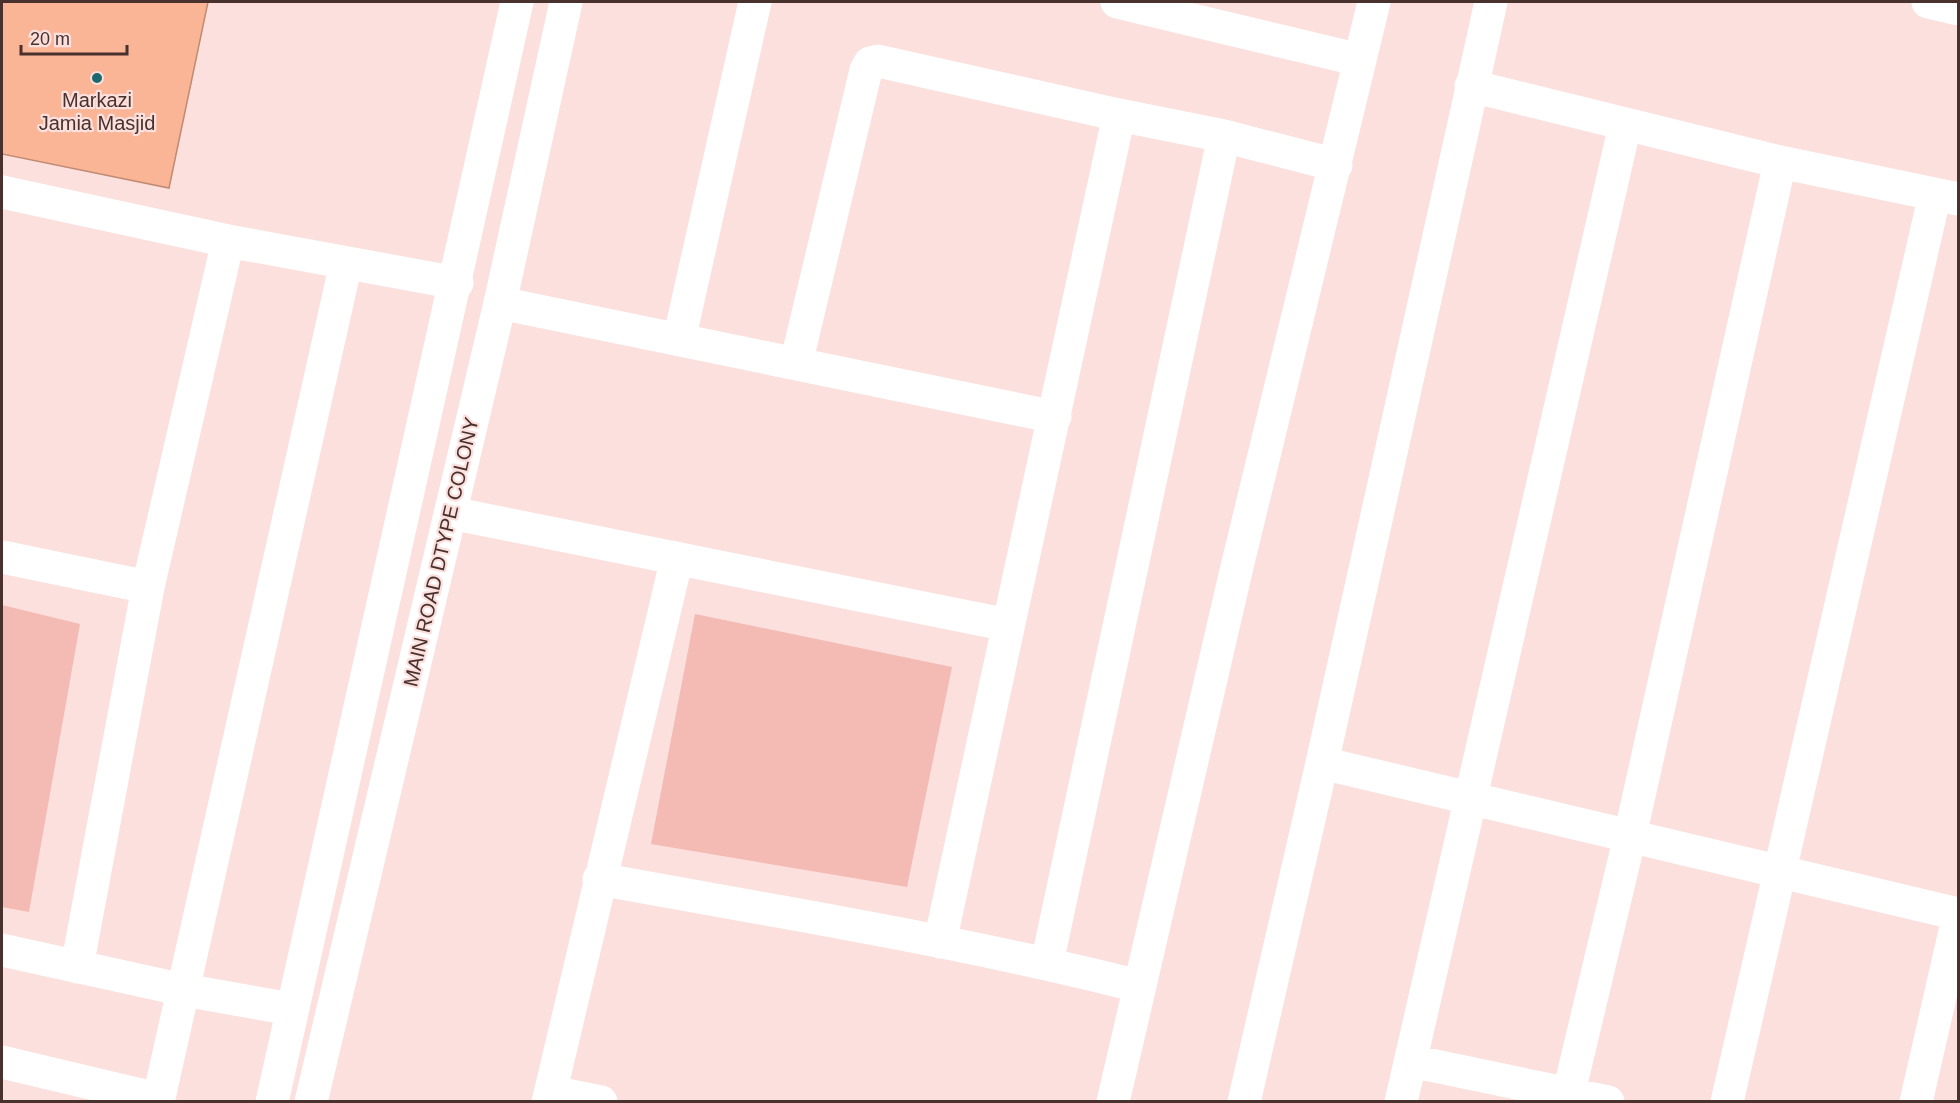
<svg xmlns="http://www.w3.org/2000/svg" width="1960" height="1103" font-family="Helvetica,sans-serif">
<style>
.green{fill:#f4bab4}
.building{fill:#fab597;stroke:#c08b73;stroke-width:1.5}
.lines{fill:none;stroke-linecap:round;stroke-linejoin:round}
.street{stroke:#fff;stroke-width:33}
.secondary{stroke:#fff;stroke-width:33}
.poi-dot{fill:#1b686f;stroke:#fbe0dd;stroke-width:2}
.labels{text-anchor:middle;dominant-baseline:central;stroke-width:4.5;stroke-linejoin:round;paint-order:stroke}
.poi-label{font-size:20px;fill:#49312e;stroke:#fbe0dd}
.street-label{font-size:20px;fill:#49312e;stroke:#fbe0dd}
</style>
<rect width="100%" height="100%" fill="#fbe0dd"/>
<path class="green" d="M2,605L80,624L29,912L2,907Z
M695,614L952,667L907,887L651,844Z"/>
<path class="building" d="M2,2H208L169,188L2,154Z"/>
<g class="lines">
<path class="street" d="M1117,2L1360,60
M1928,2L1958,9
M1471,86L1780,162L1958,199
M1119,115L1224,136L1336,165
M2,192L228,241L457,283
M500,303L1055,417
M679,340L755,2
M796,364L866,70L870,63L878,61L1119,115L940,942
M451,513L1008,625
M2,557L148,587
M1322,763L1958,914
M599,879C779,912 961,941 1138,986
M2,950L184,990L291,1009
M1047,963L1224,136
M77,967L148,587L228,241
M1411,1061L1608,1102
M2,1062L158,1099
M551,1092L601,1102
M1569,1092L1630,836L1780,162
M158,1102L346,263
M548,1102L677,558
M1113,1102L1236,571L1374,2
M1244,1102L1322,763L1491,2
M1401,1102L1625,125
M1727,1102L1935,194
M1916,1102L1958,918"/>
<path class="secondary" d="M272,1102L517,2
M311,1102L500,303L566,2"/>
</g>
<circle class="poi-dot" cx="97" cy="78" r="6"/>
<g class="labels">
<g class="poi-label">
<text x="97" y="100">Markazi<tspan x="97" dy="23">Jamia Masjid</tspan></text>
</g>
<g class="street-label">
<text transform="translate(441 552) rotate(-77)">MAIN ROAD DTYPE COLONY</text>
</g>
</g>
<rect width="1960" height="1103" fill="none" stroke="#49312e" stroke-width="6"/>
<path d="M21 45v9h106v-9" fill="none" stroke="#49312e" stroke-width="3"/>
<text x="30" y="45" font-size="18" fill="#49312e" stroke="#fbe0dd" stroke-width="4.5" paint-order="stroke">20 m</text>
</svg>
